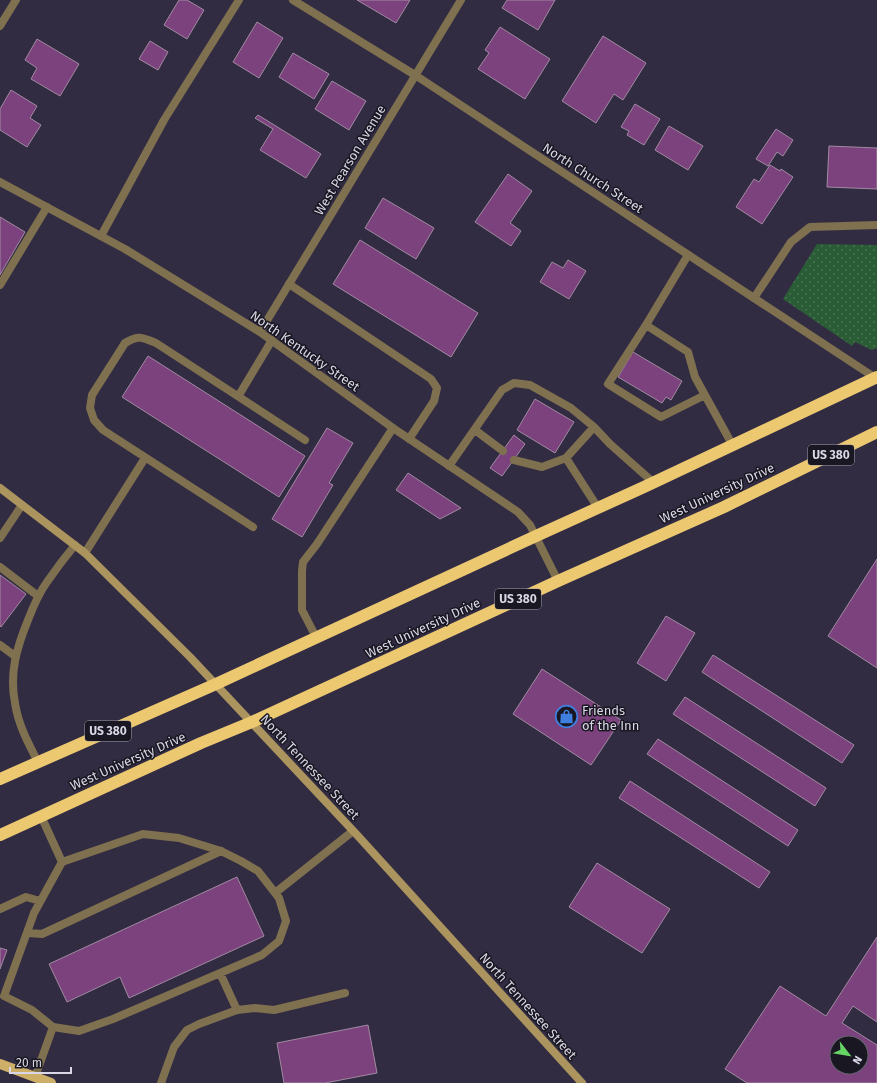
<svg xmlns="http://www.w3.org/2000/svg" width="877" height="1083" font-family="'Fira Sans',sans-serif">
<style>
.grass{fill:url(#grass-dots)}
.building{fill:#7b427d;stroke:#a18aa1;fill-rule:evenodd}
.lines{fill:none;stroke-linecap:round;stroke-linejoin:round}
.lane{stroke:#7f704f;stroke-width:8}
.street{stroke:#7f704f;stroke-width:8}
.secondary{stroke:#ab945e;stroke-width:8}
.primary{stroke:#cdaf68;stroke-width:10}
.highway{stroke:#ecc871;stroke-width:12}
.labels{text-anchor:middle;dominant-baseline:central;stroke-width:3;stroke-linejoin:round;paint-order:stroke}
.shield{fill:#191721;stroke:#9f9daa;stroke-width:1}
.shield-label{font-size:12px;font-weight:bold;fill:#d9d6e5}
.street-label{font-size:13px;fill:#d9d6e5;stroke:#191721}
.poi-label{font-size:13px;fill:#d9d6e5;stroke:#191721;text-anchor:start}
</style>
<defs>
<pattern id="grass-dots" width="8" height="8" patternUnits="userSpaceOnUse"><rect width="8" height="8" fill="#2a5d35"/><path d="M2 2h.1M6 6h.1" fill="none" stroke="#487452" stroke-width="1.8" stroke-linecap="round"/></pattern>
</defs>
<rect width="100%" height="100%" fill="#322c43"/>
<path class="grass" d="M817,244L877,245V348L872,350L855,342L852,346L783,299Z"/>
<path class="building" d="M179,0H187L204,10L187,39L164,25Z
M357,0H410L396,23Z
M507,0H555L538,30L502,8Z
M257,22L283,38L259,78L233,62Z
M500,27L550,59L525,99L478,69L489,53L485,50Z
M603,36L646,63L623,100L614,94L596,123L562,101Z
M37,39L79,64L60,96L31,79L37,68L25,60Z
M150,41L168,52L158,70L139,59Z
M293,53L329,74L314,99L279,77Z
M332,81L366,101L349,130L315,109Z
M11,90L37,106L30,118L41,125L27,147L0,130V109Z
M635,104L660,119L644,145L627,135L629,131L621,127Z
M258,115L321,154L306,178L260,150L273,129L255,118Z
M669,126L703,146L688,170L655,150Z
M776,129L793,140L783,156L777,152L768,166L756,159Z
M829,146L877,148V189L827,187Z
M770,165L780,171L781,169L793,177L762,224L736,207L754,179L759,182Z
M508,174L532,191L510,223L521,231L511,246L475,222Z
M383,198L434,228L416,259L365,228Z
M0,217L25,232L0,275Z
M360,240L478,313L451,357L333,284Z
M568,260L586,271L569,299L540,282L552,262L563,268Z
M633,352L682,381L671,400L666,397L662,403L618,377Z
M148,356L305,456L279,497L122,397Z
M535,399L574,422L555,453L517,430Z
M327,428L353,443L329,483L333,485L302,537L272,519Z
M514,435L525,444L502,476L490,468Z
M408,473L461,508L440,519L396,490Z
M877,559V668L828,636Z
M0,575L26,594L1,627L0,626Z
M666,616L695,633L666,681L637,663Z
M713,655L854,745L842,763L702,672Z
M542,669L621,720L591,765L513,714Z
M685,697L826,788L815,806L673,714Z
M658,739L798,830L788,846L647,754Z
M630,781L770,872L759,888L619,798Z
M597,863L670,909L642,953L569,907Z
M237,877L264,936L129,998L120,977L67,1002L49,964Z
M877,937V1022L853,1006L842,1023L877,1045V1083H747L725,1069L780,986L826,1016ZM837,1043H861V1067H837Z
M0,948L7,950L0,969Z
M368,1025L377,1073L325,1083H284L277,1043Z"/>
<g class="lines">
<path class="lane" d="M101,236L164,120L239,0
M688,255L646,325L688,352L695,377L733,446
M289,284L431,379L437,388L434,401L409,439
M0,285L47,207
M754,298L791,242L810,227L877,225
M646,325L608,384L661,417L705,395
M239,395L272,340
M475,430L503,451
M566,458L594,427
M514,460L542,467L566,458L598,508
M449,466L502,390L514,383L530,385L571,408L594,427L610,444L654,483
M253,527L103,430L94,420L90,408L92,395L125,343C138,335 142,337 156,343L305,440
M0,538L22,505
M85,553L145,458
M0,567L38,596
M316,637L302,610V571L303,562L317,544L393,428
M0,645L15,656
M38,762C28,743 18,724 15,703C9,673 17,647 28,620C33,607 39,593 47,582C56,569 65,557 75,545
M41,816L62,862L34,913L4,996L32,1010L53,1027L79,1031L113,1019L262,955L279,941L286,921L279,898L258,871L241,861L221,851L179,838L143,834L62,862
M275,893L353,831
M0,909L26,897L40,901
M28,933L42,934L221,851
M220,973L237,1010
M35,1077L53,1027
M161,1083L174,1047L187,1030L199,1024L237,1010L255,1008L274,1010L345,993"/>
<path class="street" d="M293,0L415,75L877,379
M0,26L16,0
M0,182L125,249L260,332L393,428L518,512L530,525L558,581
M260,332L461,0"/>
<path class="secondary" d="M0,488L85,553L190,657L358,836L582,1083"/>
<path class="primary" d="M0,1064L51,1083"/>
<path class="highway" d="M0,779L216,684L536,536L644,487L877,377
M0,835L201,743L252,722L558,581L724,507L877,432"/>
</g>
<defs>
<symbol id="shop-ring" viewBox="-11 -11 22 22"><circle r="9.5" fill="#191721" stroke="#3f7fe0" stroke-width="1.5"/><path d="M-5-2.5h2.3a2.7 3.5 0 0 1 5.4 0H5L5.5 6h-11ZM-1.5-2.5h3a1.5 2.3 0 0 0-3 0Z" fill="#3f7fe0"/></symbol>
</defs>
<g fill-rule="evenodd">
<use href="#shop-ring" x="554" y="704" width="25" height="25"/>
</g>
<g class="labels">
<g class="shield">
<rect x="808" y="445" width="46" height="20" rx="3"/>
<rect x="495" y="589" width="46" height="20" rx="3"/>
<rect x="85" y="721" width="46" height="20" rx="3"/>
</g>
<g class="shield-label">
<text x="831" y="455">US 380</text>
<text x="518" y="599">US 380</text>
<text x="108" y="731">US 380</text>
</g>
<g class="street-label">
<text transform="translate(350 160) rotate(-59)">West Pearson Avenue</text>
<text transform="translate(593 178) rotate(33)">North Church Street</text>
<text transform="translate(305 351) rotate(35)">North Kentucky Street</text>
<text transform="translate(717 493) rotate(-25)">West University Drive</text>
<text transform="translate(423 628) rotate(-25)">West University Drive</text>
<text transform="translate(128 761) rotate(-24)">West University Drive</text>
<text transform="translate(310 767) rotate(47)">North Tennessee Street</text>
<text transform="translate(528 1006) rotate(48)">North Tennessee Street</text>
</g>
<g class="poi-label">
<text x="582" y="710">Friends<tspan x="582" dy="15">of the Inn</tspan></text>
</g>
</g>
<g transform="translate(849 1055) rotate(121)"><circle r="19" fill="#191721" stroke="#66636f"/>
<path d="M0-3L7 15L0 10L-7 15Z" fill="#67d466"/>
<text y="-6" font-size="11" font-weight="bold" text-anchor="middle" fill="#d9d6e5">N</text>
</g>
<path d="M10 1067v6h61v-6" fill="none" stroke="#d9d6e5" stroke-width="2"/>
<text x="16" y="1067" font-size="12" fill="#d9d6e5" stroke="#191721" stroke-width="3" paint-order="stroke">20 m</text>
</svg>
